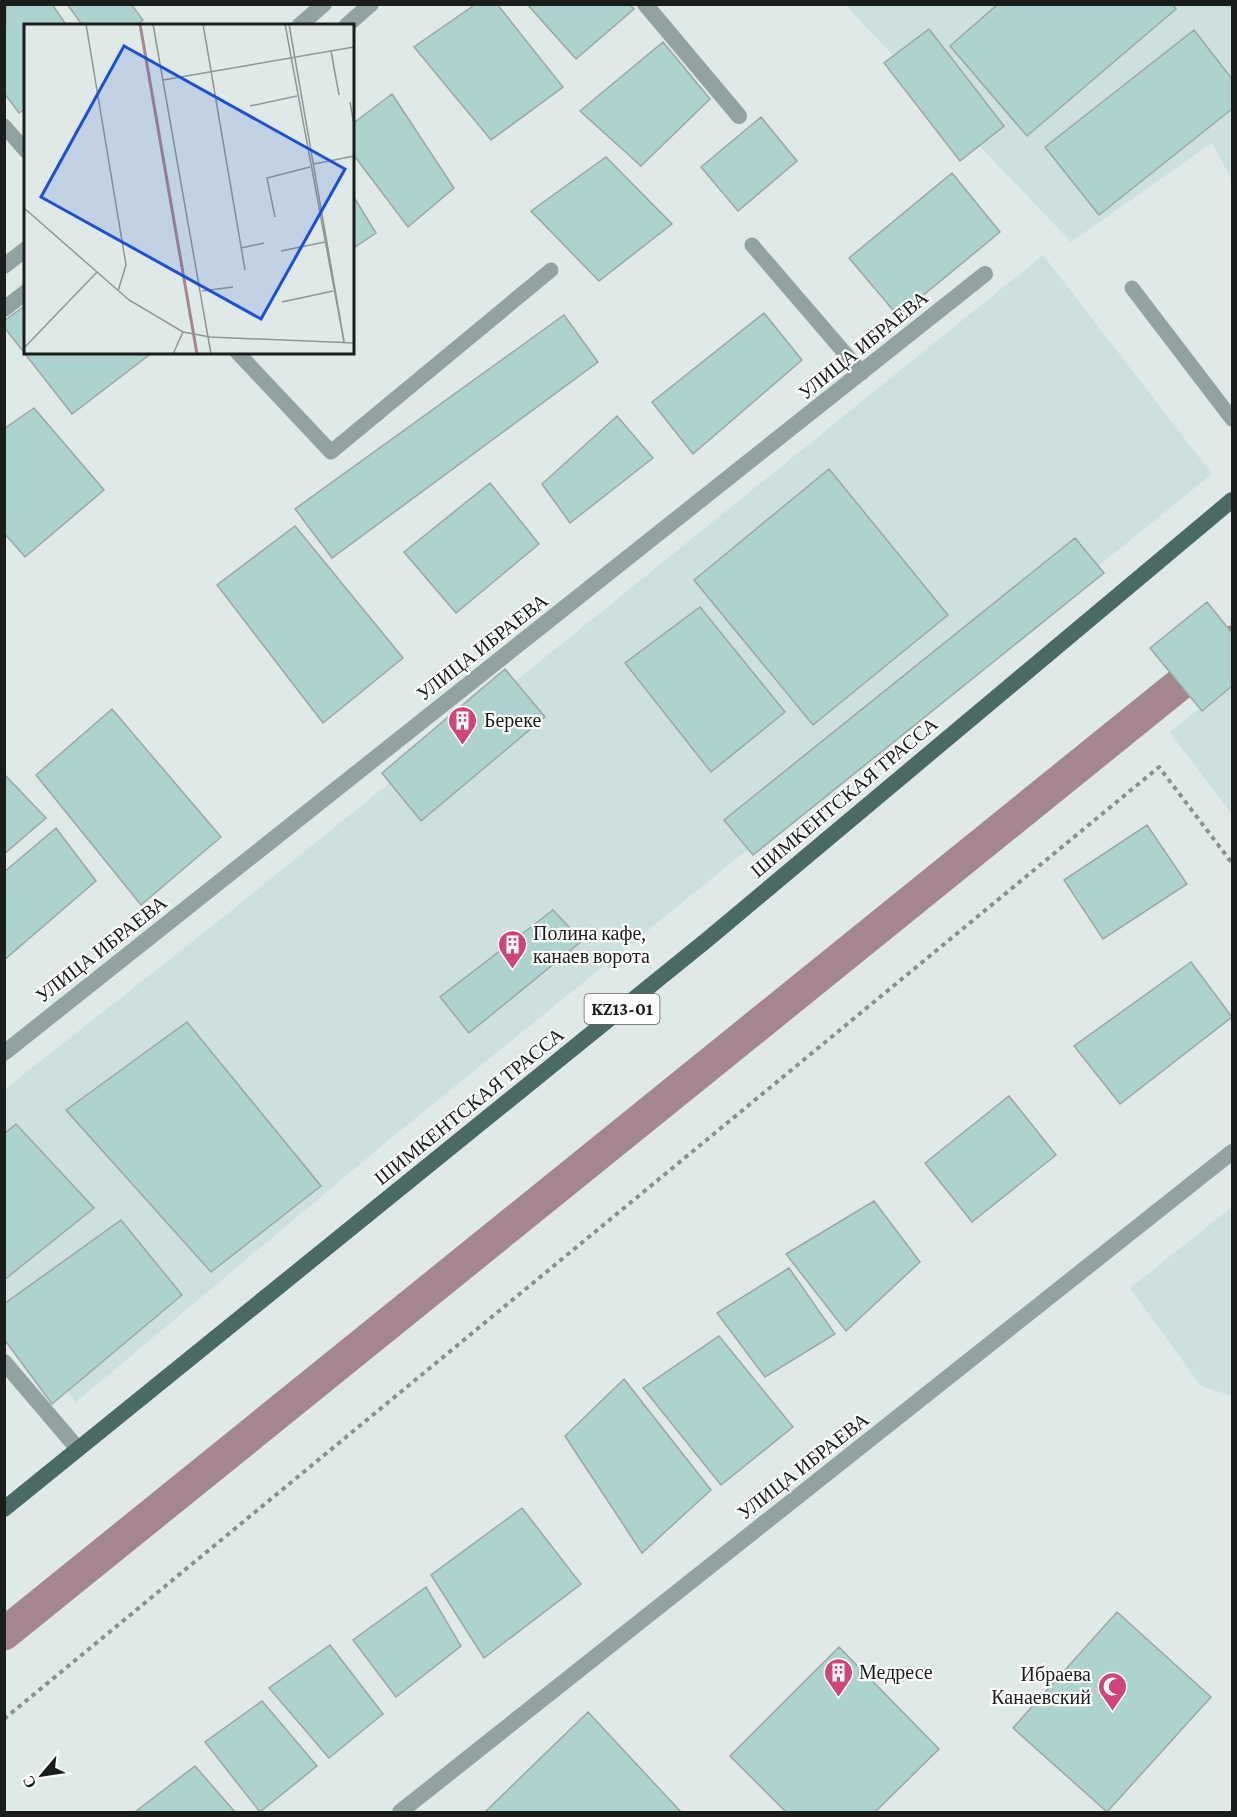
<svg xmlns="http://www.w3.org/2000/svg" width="1237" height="1817" font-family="'Crimson Pro',serif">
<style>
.built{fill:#cce1de}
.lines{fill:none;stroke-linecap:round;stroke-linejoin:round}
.canal{stroke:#a6868e;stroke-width:33}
.building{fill:#acd3ce;stroke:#9ca7a5;stroke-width:1.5}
.path{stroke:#899190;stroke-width:4;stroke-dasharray:4.5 4.5;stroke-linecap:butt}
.service{stroke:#92a2a0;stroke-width:15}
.minor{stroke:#92a2a0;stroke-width:16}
.primary{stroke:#4b6965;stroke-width:16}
.labels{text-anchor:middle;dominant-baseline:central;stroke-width:4.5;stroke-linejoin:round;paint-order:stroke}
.shield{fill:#fff;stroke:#5e6160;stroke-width:1.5}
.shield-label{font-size:18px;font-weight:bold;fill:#191d1c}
.street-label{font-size:20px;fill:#191d1c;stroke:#fff}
.poi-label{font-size:20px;fill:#191d1c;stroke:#fff;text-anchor:start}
.inset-river{fill:none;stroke:#a6868e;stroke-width:3}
.inset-road{fill:none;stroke:#8f9796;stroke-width:1.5}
.view{fill:#1d4ed8;fill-opacity:0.15;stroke:#1d4ed8;stroke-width:3}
.inset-edge{fill:none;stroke:#191d1c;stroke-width:3}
</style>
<rect width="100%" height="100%" fill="#dee9e8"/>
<path class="built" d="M850,4L1232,5V180L1212,143L1071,242L847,7Z
M1043,255L1212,474L396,1134L76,1402L5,1317V1089L221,919Z
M1232,683V814L1169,732Z
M1232,1207V1396L1201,1386L1130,1288Z"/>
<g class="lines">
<path class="canal" d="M4,1634L1232,642"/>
</g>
<path class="building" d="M6,4H52L67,26H26V108L19,113L4,93Z
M67,4H131L143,20L135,26H83Z
M476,4H497L563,87L491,140L414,47Z
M527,4H629L634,9L576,59Z
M998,4H1172L1176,9L1027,136L950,46Z
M929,29L1004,126L960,161L884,63Z
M1194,30L1232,79V109L1099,215L1045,147Z
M663,42L710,99L641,166L580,111Z
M392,94L454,188L408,227L352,153V124Z
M761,117L797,161L738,211L701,167Z
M606,157L672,224L599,281L531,211Z
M952,173L1000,232L898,316L849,258Z
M352,194L376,233L352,249Z
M26,305V352H153L72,414L4,327V321Z
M764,313L802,360L693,454L652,402Z
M564,315L598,362L332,558L295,509Z
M34,408L104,490L25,557L4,533V429Z
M617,416L653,458L570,523L542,484Z
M829,469L948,615L813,725L694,580Z
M490,483L539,544L456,613L404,552Z
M295,526L403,658L323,723L217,585Z
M1075,538L1104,573L753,855L724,820Z
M1207,602L1232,633V686L1202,711L1150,648Z
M700,607L785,712L711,772L625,663Z
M505,669L545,717L421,821L382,773Z
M112,709L221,837L141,905L36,775Z
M4,774L46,818L4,854Z
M1147,825L1187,884L1103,939L1064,880Z
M56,828L96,881L4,960V872Z
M553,910L582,941L469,1033L440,997Z
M1191,962L1232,1017L1120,1104L1074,1046Z
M187,1022L321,1186L211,1272L66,1110Z
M1009,1096L1056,1155L972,1222L925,1163Z
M16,1124L94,1208L4,1280V1134Z
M874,1201L920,1262L846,1331L786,1254Z
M121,1220L182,1295L52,1404L4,1339V1304Z
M789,1268L835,1334L765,1377L717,1313Z
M719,1336L793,1427L721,1485L643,1388Z
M624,1379L711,1490L642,1553L565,1436Z
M522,1508L581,1584L484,1658L431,1575Z
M426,1587L461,1646L396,1697L353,1640Z
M1117,1612L1211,1697L1107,1812L1013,1728Z
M330,1645L383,1714L329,1758L269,1688Z
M839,1647L939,1749L875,1812H786L730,1756Z
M262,1701L317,1766L260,1812L205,1742Z
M588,1712L681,1812H485Z
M195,1766L235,1812H135Z"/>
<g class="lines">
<path class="path" d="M4,1719L1159,767L1232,863"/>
<path class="service" d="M4,126L26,151
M752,245L862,373
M1132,288L1232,419
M237,352L331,452L551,270"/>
<path class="minor" d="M645,4L739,116
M299,26L324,4
M346,26L371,4
M4,266L26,249
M4,309L26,292
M4,1053L985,274
M4,1362L78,1449
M400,1812L1232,1152"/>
<path class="primary" d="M4,1509L708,939L1232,500"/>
</g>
<defs>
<symbol id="building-pin" viewBox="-11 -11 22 30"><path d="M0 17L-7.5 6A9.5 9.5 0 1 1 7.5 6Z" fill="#cf447a" stroke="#fff"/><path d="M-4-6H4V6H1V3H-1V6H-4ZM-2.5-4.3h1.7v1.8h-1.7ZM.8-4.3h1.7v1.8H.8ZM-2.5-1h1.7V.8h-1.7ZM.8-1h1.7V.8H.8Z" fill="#fff"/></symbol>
<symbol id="mosque-pin" viewBox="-11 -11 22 30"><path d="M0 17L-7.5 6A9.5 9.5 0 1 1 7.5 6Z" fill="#cf447a" stroke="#fff"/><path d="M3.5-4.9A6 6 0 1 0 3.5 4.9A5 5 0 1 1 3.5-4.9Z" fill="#fff"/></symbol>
</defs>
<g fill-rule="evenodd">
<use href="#building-pin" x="446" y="704" width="33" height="45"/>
<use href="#building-pin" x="496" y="928" width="33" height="45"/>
<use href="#building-pin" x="822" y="1656" width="33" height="45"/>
<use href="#mosque-pin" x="1096" y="1670" width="33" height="45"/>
</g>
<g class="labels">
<rect class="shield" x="584.5" y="994" width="75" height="30" rx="4.5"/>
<g class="shield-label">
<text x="622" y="1009">KZ13-01</text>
</g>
<g class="street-label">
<text transform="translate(863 345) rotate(-39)">УЛИЦА ИБРАЕВА</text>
<text transform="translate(482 647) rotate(-38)">УЛИЦА ИБРАЕВА</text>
<text transform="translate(844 797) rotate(-40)">ШИМКЕНТСКАЯ ТРАССА</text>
<text transform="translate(101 949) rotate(-38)">УЛИЦА ИБРАЕВА</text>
<text transform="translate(469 1106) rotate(-39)">ШИМКЕНТСКАЯ ТРАССА</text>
<text transform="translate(803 1466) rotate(-38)">УЛИЦА ИБРАЕВА</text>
</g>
<g class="poi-label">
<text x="484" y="720">Береке</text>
<text x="533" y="933">Полина кафе,<tspan x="533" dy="23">канаев ворота</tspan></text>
<text x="859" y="1672">Медресе</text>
<text x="1091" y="1674" text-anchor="end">Ибраева<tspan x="1091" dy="23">Канаевский</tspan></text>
</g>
</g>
<g transform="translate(24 24)">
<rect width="330" height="330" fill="#dee9e8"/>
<path class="inset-river" d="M116,0L173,330"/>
<path class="inset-road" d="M62,0L102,241L94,267M129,0L187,330M179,0L221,246M261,0L320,318M265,0L320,317M307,27L315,71M139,56L330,23M326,78L330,101M226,82L273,72M290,140L330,132M0,184L105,276L159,308L186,313L330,319M251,193L243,154L286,143M217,224L240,219M257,227L301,218M178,267L209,263M258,278L309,267M0,324L73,248M149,330L159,308"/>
<path class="view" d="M100,22L321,145L237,295L17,173Z"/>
<rect width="330" height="330" class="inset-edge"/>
</g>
<rect width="1237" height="1817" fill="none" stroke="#191d1c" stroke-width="12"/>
<g transform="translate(42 1775) rotate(241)" stroke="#ffffff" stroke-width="4.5" paint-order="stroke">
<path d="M0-4.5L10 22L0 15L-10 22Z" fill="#191d1c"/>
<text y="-9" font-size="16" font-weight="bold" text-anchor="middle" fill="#191d1c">С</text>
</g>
</svg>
